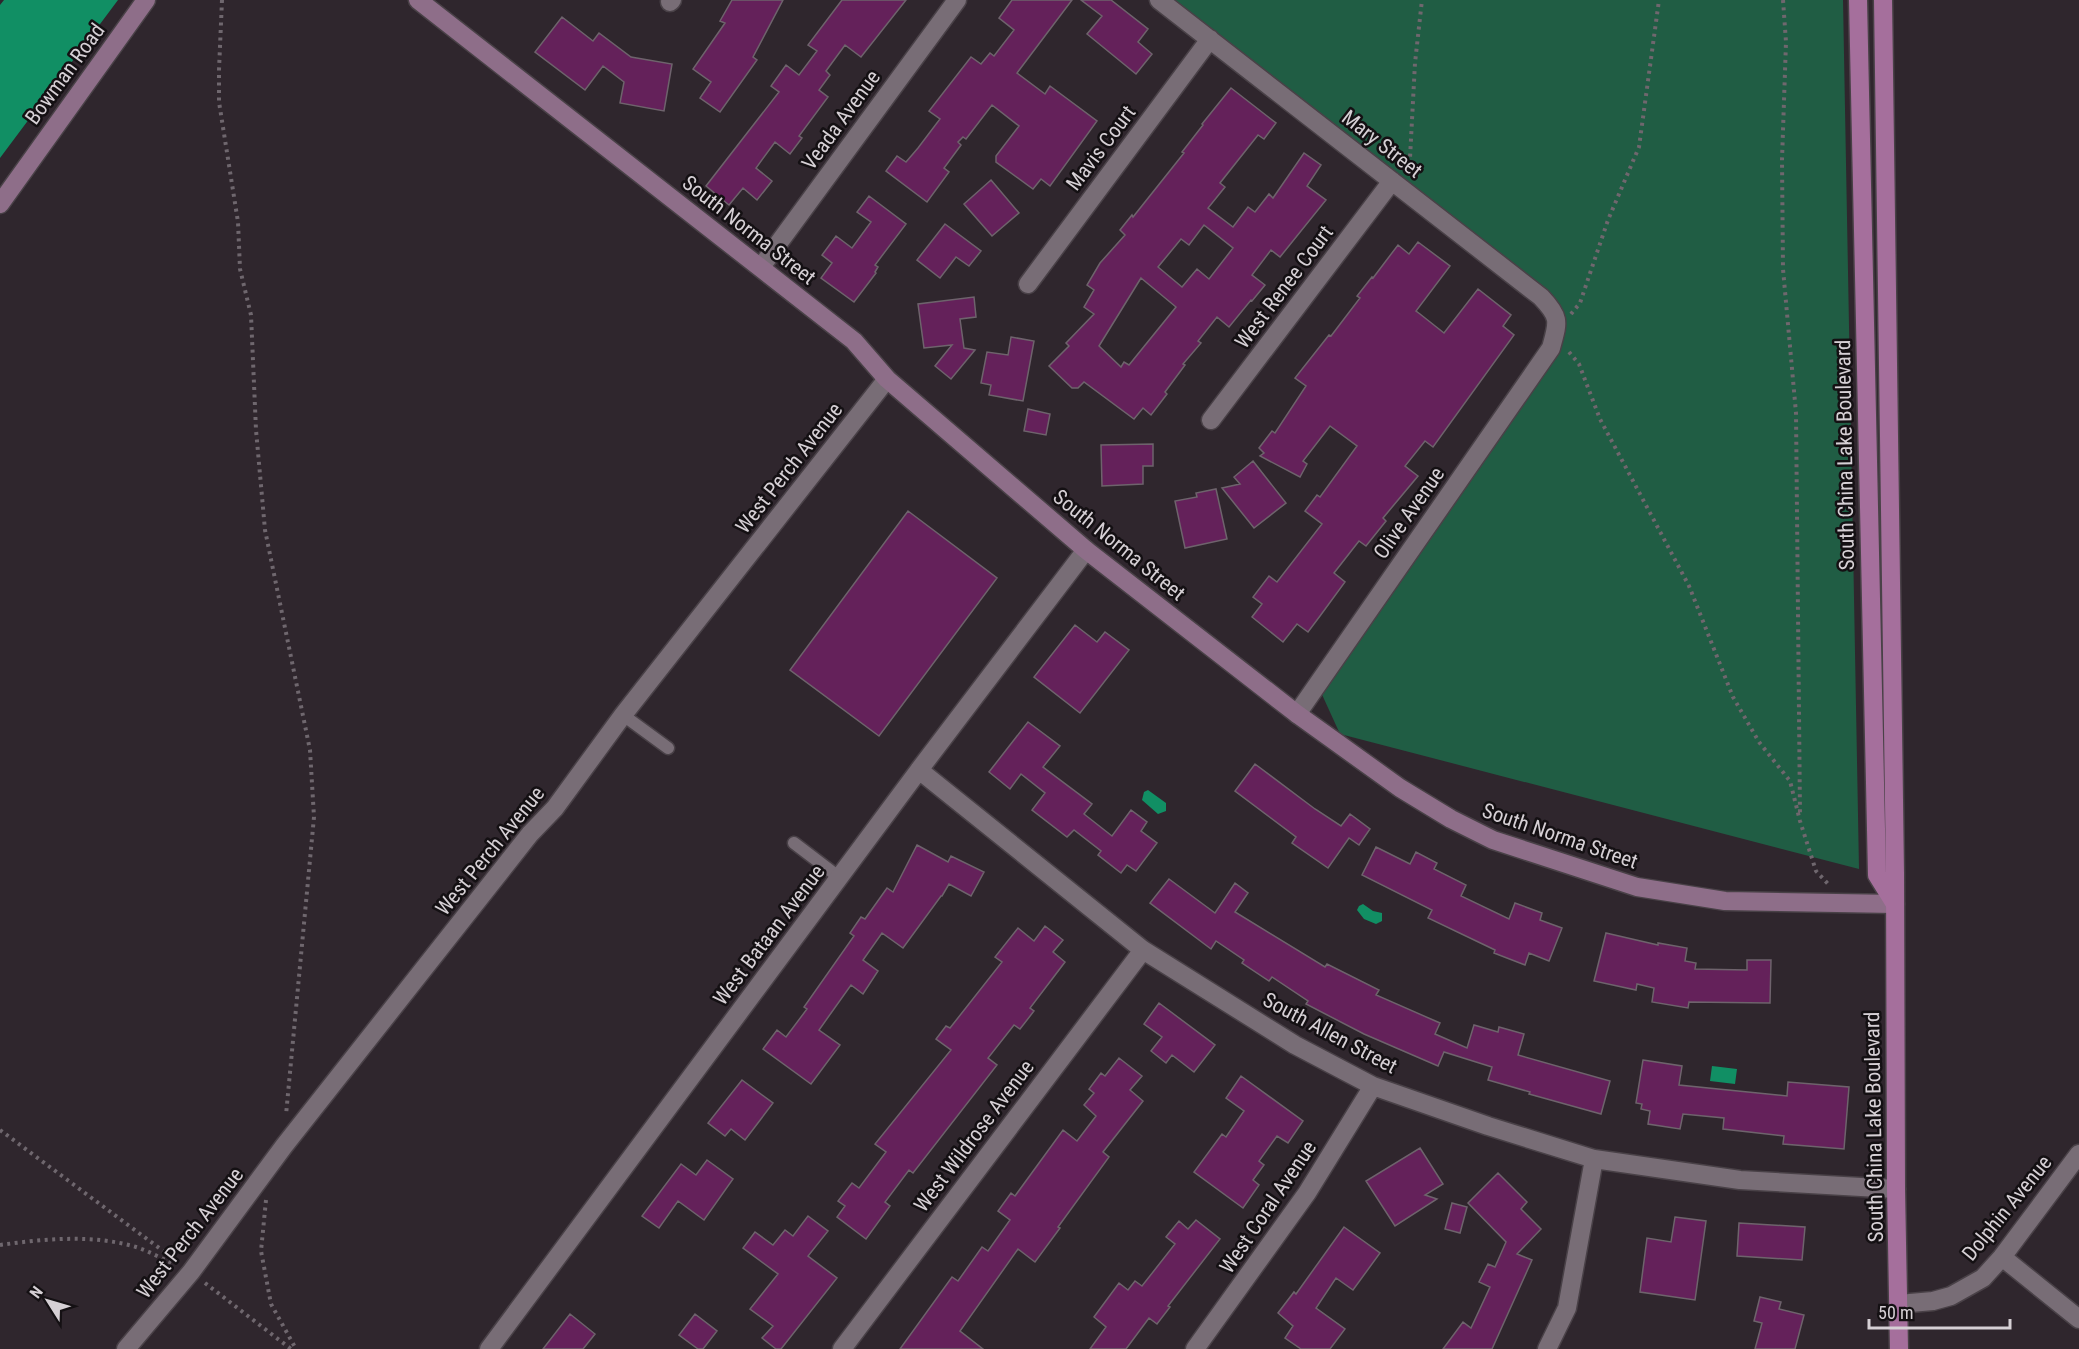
<svg xmlns="http://www.w3.org/2000/svg" width="2079" height="1349" font-family="'Roboto Condensed',sans-serif">
<style>
.green{fill:#205d44}
.water{fill:#118f64}
.building{fill:#64215a;stroke:#6e636c;stroke-width:1.5;fill-rule:evenodd}
.lines{fill:none;stroke-linecap:round;stroke-linejoin:round}
.lane-casing{stroke:#494147;stroke-width:15}
.street-casing{stroke:#494147;stroke-width:21}
.secondary-casing{stroke:#494147;stroke-width:21}
.primary-casing{stroke:#494147;stroke-width:21}
.path{stroke:#6f676e;stroke-width:4;stroke-dasharray:3 4.5;stroke-linecap:butt}
.lane{stroke:#786d76;stroke-width:12}
.street{stroke:#786d76;stroke-width:18}
.secondary{stroke:#8e6e89;stroke-width:18}
.primary{stroke:#a56f9c;stroke-width:18}
.labels{text-anchor:middle;dominant-baseline:central;stroke-width:5;stroke-linejoin:round;paint-order:stroke}
.street-label{font-size:21px;fill:#d6d0d5;stroke:#141013}
</style>
<rect width="100%" height="100%" fill="#2f262d"/>
<path class="green" d="M1169,0H1843L1859,869L1340,734L1319,688L1556,333L1559,307Z"/>
<path class="water" d="M4,0H118L0,158V5Z
M1148,790L1166,803V811L1158,814L1142,800L1144,792Z
M1363,904L1373,911L1382,913V921L1376,924L1364,919L1357,910L1359,906Z
M1712,1066L1737,1069L1735,1084L1710,1081Z"/>
<path class="building" d="M732,0H783L753,57L757,60L720,112L700,98L711,82L693,69L725,23L720,21Z
M842,0H906L861,57L845,45L826,71L830,75L819,90L828,97L799,136L802,138L790,154L775,142L756,168L772,181L757,200L743,188L729,205L706,186L779,92L771,86L786,65L799,75L817,51L808,45Z
M1012,0H1072L1017,73L1045,94L1050,86L1097,121L1050,186L1041,179L1033,189L996,162V156L1019,126L992,105L966,139L963,137L958,142L961,145L944,168L949,172L927,202L886,171L897,156L906,162L918,148L940,119L929,111L971,57L981,64L990,53L994,56L1014,30L999,18Z
M1081,0H1111L1148,29L1138,42L1152,54L1136,74L1087,34L1102,16Z
M562,17L593,41L599,33L631,57L672,64L664,111L620,103L624,82L603,66L585,90L535,52Z
M1231,88L1276,123L1264,139L1258,135L1220,183L1225,187L1208,208L1233,227L1248,207L1255,212L1269,194L1273,198L1304,153L1321,165L1307,186L1326,200L1280,257L1271,250L1252,275L1265,285L1252,301L1251,300L1229,327L1217,317L1198,341L1201,343L1183,364L1185,365L1165,392L1167,394L1151,415L1143,408L1134,419L1084,382L1078,388H1072L1049,366L1069,346L1066,343L1094,314L1084,307L1094,290L1087,285L1100,263L1125,235L1120,230L1132,215L1133,217L1184,153L1182,152L1203,125L1202,124ZM1204,225L1233,248L1209,279L1197,269L1182,287L1158,267L1181,239L1189,245ZM1141,278L1176,307L1129,365L1124,362L1121,367L1099,346Z
M991,180L1019,213L992,236L964,204Z
M869,196L906,224L875,265L878,267L875,272L876,273L854,302L821,278L832,263L822,255L836,236L852,248L871,222L857,212Z
M945,224L981,251L969,266L956,257L940,278L917,260Z
M1418,242L1450,266L1416,311L1420,314L1444,333L1478,289L1511,315L1503,326L1514,335L1433,447L1425,441L1405,466L1418,476L1383,518L1386,521L1366,546L1359,541L1334,573L1345,582L1320,616L1308,632L1297,624L1283,642L1252,617L1262,604L1253,597L1269,576L1277,582L1322,524L1305,511L1317,495L1320,497L1357,446L1330,426L1303,461L1307,464L1300,477L1260,456L1264,453L1259,448L1272,431L1275,433L1306,386L1295,378L1329,335L1331,336L1360,298L1357,296L1372,277L1373,278L1398,245L1409,254Z
M974,297L976,317L960,319L964,348L975,350L951,379L935,366L952,345L924,348L918,304Z
M1011,337L1034,341L1023,401L989,395L991,385L981,383L987,352L1008,355Z
M1028,409L1050,414L1046,435L1024,431Z
M1153,444V466H1143V484L1102,486L1101,445Z
M1253,461L1286,503L1254,528L1222,488L1240,484L1234,477Z
M1216,489L1227,539L1185,548L1175,501L1197,497L1196,493Z
M908,511L997,578L879,736L790,670Z
M1075,625L1097,642L1105,632L1129,650L1080,713L1034,677Z
M1028,722L1060,746L1043,767L1092,804L1084,814L1112,836L1131,810L1147,822L1141,831L1157,843L1136,871L1127,865L1121,873L1098,855L1101,851L1074,830L1067,837L1032,810L1045,793L1021,774L1010,789L989,772Z
M1255,764L1315,809L1341,826L1350,814L1370,829L1359,845L1349,838L1328,868L1292,843L1296,837L1235,791Z
M917,845L948,862L951,856L984,872L971,896L949,884L942,896H941L903,948L882,933L863,960L878,971L863,994L851,985L819,1030L840,1045L811,1084L763,1049L777,1030L786,1037L807,1009L804,1007L854,936L850,933L861,917L865,919L887,888L893,892Z
M1376,847L1410,864L1416,852L1437,863L1434,869L1466,885L1461,896L1509,919L1515,903L1542,913L1540,920L1562,928L1549,961L1529,953L1525,965L1494,953L1495,950L1428,918L1432,910L1362,875Z
M1169,879L1215,913L1235,883L1248,893L1235,912L1325,967L1327,964L1379,990L1376,995L1440,1023L1435,1034L1467,1048L1474,1025L1498,1032L1499,1027L1524,1034L1518,1055L1610,1081L1601,1114L1529,1094L1530,1092L1488,1080L1492,1067L1444,1052L1438,1066L1364,1034L1306,1004L1308,1001L1272,977L1269,981L1242,963L1244,960L1216,941L1211,949L1150,903Z
M1045,926L1063,940L1053,952L1065,962L1030,1008L1034,1011L1020,1029L1014,1025L988,1058L997,1065L913,1173L909,1170L885,1202L890,1206L866,1239L837,1217L845,1206L838,1201L852,1183L859,1188L886,1152L875,1144L951,1050L936,1039L946,1026L950,1028L1002,962L995,957L1018,928L1034,941Z
M1606,933L1658,945V943L1687,948L1685,961L1696,963L1695,969L1747,970V960H1771L1770,1003L1689,1002L1688,1008L1652,1002L1654,988L1637,984L1636,990L1594,981Z
M1159,1003L1215,1045L1194,1072L1172,1055L1166,1063L1151,1051L1162,1037L1144,1024Z
M1119,1058L1142,1076L1130,1090L1143,1101L1103,1152L1109,1157L1058,1227L1060,1228L1035,1262L1018,1249L960,1331L983,1349H900L952,1277L958,1281L982,1247L988,1251L1010,1220L998,1211L1011,1193L1015,1196L1063,1130L1077,1141L1096,1116L1084,1105L1094,1093L1089,1089L1101,1073L1105,1076Z
M1643,1060L1682,1066L1679,1085L1787,1096L1788,1082L1849,1087L1844,1149L1783,1144L1784,1136L1723,1129L1724,1118L1683,1114L1680,1129L1648,1124L1650,1111L1641,1109L1642,1104L1636,1103Z
M1241,1076L1303,1121L1288,1143L1277,1136L1259,1161L1264,1165L1253,1180L1259,1185L1243,1208L1194,1172L1222,1134L1226,1137L1244,1111L1226,1098Z
M742,1080L773,1103L745,1140L731,1129L725,1136L708,1123Z
M1420,1148L1443,1184L1425,1195L1437,1199L1395,1226L1366,1181Z
M707,1160L733,1179L704,1220L678,1201L659,1228L642,1216L681,1164L696,1175Z
M1498,1173L1527,1202L1521,1209L1541,1229L1517,1254L1532,1260L1492,1349H1443L1463,1322L1471,1328L1490,1287L1479,1282L1488,1264L1495,1267L1506,1242L1468,1203Z
M1452,1203L1467,1207L1460,1233L1445,1229Z
M808,1216L828,1231L808,1256L837,1278L781,1349H776L762,1338L773,1326L750,1309L778,1274L743,1248L755,1232L773,1245L785,1230L793,1236Z
M1675,1217L1706,1221L1695,1300L1640,1292L1647,1238L1671,1242Z
M1196,1220L1220,1239L1168,1306L1170,1307L1157,1324L1149,1318L1126,1349H1090L1106,1327L1094,1317L1119,1283L1128,1290L1135,1281L1142,1286L1175,1244L1166,1237L1179,1221L1188,1229Z
M1739,1223L1805,1227L1802,1260L1737,1256Z
M1344,1227L1380,1253L1353,1290L1336,1278L1316,1308L1345,1329L1330,1349H1301L1285,1338L1293,1326L1278,1313L1294,1292L1296,1294Z
M1760,1297L1781,1302L1779,1309L1804,1315L1795,1349H1755L1762,1323L1754,1321Z
M570,1314L595,1334L583,1349H543Z
M695,1314L717,1331L703,1349H698L679,1335Z"/>
<g class="lines">
<defs>
<path id="lane" d="M623,715L668,748
M794,843L840,878"/>
<path id="street" d="M1159,0L1541,297C1561,318 1558,322 1551,348L1297,714
M670,2L672,0
M761,267L957,0
M1028,284L1210,39
M1211,420L1392,181
M919,770L1143,950L1295,1045L1373,1086L1488,1126L1594,1159L1740,1180L1896,1189
M2002,1257L2079,1319
M1899,1304L1933,1301L1951,1296L1983,1278L2002,1257L2079,1154
M126,1349L191,1272L284,1146L530,834L555,808L623,715L887,379
M489,1349L919,770L1086,550
M842,1349L1143,950
M1195,1349L1307,1193L1373,1086
M1547,1349L1567,1308L1594,1159"/>
<path id="secondary" d="M418,0L854,341L887,379L1086,550L1297,714L1400,788L1451,819L1493,840L1637,887L1725,901L1895,904
M0,204L146,0"/>
<path id="primary" d="M1858,0L1877,875L1895,904
M1883,0L1895,873L1896,1189L1899,1349"/>
</defs>
<use href="#lane" class="lane-casing"/>
<use href="#street" class="street-casing"/>
<use href="#secondary" class="secondary-casing"/>
<use href="#primary" class="primary-casing"/>
<path class="path" d="M222,0L219,70V102L238,222L240,269L251,315L256,430L265,530L310,750L314,817L286,1115
M1783,0L1786,42L1782,160L1783,269L1796,413L1800,814
M1402,169L1410,158L1415,63L1422,0
M1571,314L1580,303L1608,220L1639,147L1659,0
M1569,352L1579,364L1600,419L1689,586L1733,697L1759,742L1790,781L1800,821L1816,871L1830,886
M0,1130L178,1262
M266,1200L261,1251L271,1304L296,1349
M0,1245C43,1239 93,1234 136,1247C149,1251 162,1259 174,1264
M205,1283L291,1349"/>
<use href="#lane" class="lane"/>
<use href="#street" class="street"/>
<use href="#secondary" class="secondary"/>
<use href="#primary" class="primary"/>
</g>
<g class="labels">
<g class="street-label">
<text transform="translate(65 74) rotate(-54)">Bowman Road</text>
<text transform="translate(841 120) rotate(-54)">Veada Avenue</text>
<text transform="translate(1382 144) rotate(38)">Mary Street</text>
<text transform="translate(1101 148) rotate(-53)">Mavis Court</text>
<text transform="translate(749 230) rotate(38)">South Norma Street</text>
<text transform="translate(1284 287) rotate(-53)">West Renee Court</text>
<text transform="translate(1845 455) rotate(-91)">South China Lake Boulevard</text>
<text transform="translate(789 468) rotate(-52)">West Perch Avenue</text>
<text transform="translate(1409 513) rotate(-55)">Olive Avenue</text>
<text transform="translate(1119 545) rotate(39)">South Norma Street</text>
<text transform="translate(1560 836) rotate(19)">South Norma Street</text>
<text transform="translate(490 851) rotate(-51)">West Perch Avenue</text>
<text transform="translate(769 935) rotate(-53)">West Bataan Avenue</text>
<text transform="translate(1330 1033) rotate(28)">South Allen Street</text>
<text transform="translate(1874 1127) rotate(-91)">South China Lake Boulevard</text>
<text transform="translate(974 1136) rotate(-53)">West Wildrose Avenue</text>
<text transform="translate(1268 1207) rotate(-56)">West Coral Avenue</text>
<text transform="translate(2007 1208) rotate(-51)">Dolphin Avenue</text>
<text transform="translate(190 1233) rotate(-52)">West Perch Avenue</text>
</g>
</g>
<g transform="translate(48 1301) rotate(307)" stroke="#141013" stroke-width="4.5" paint-order="stroke">
<path d="M0-4.5L10 22L0 15L-10 22Z" fill="#d6d0d5"/>
<text y="-9" font-size="16" font-weight="bold" text-anchor="middle" fill="#d6d0d5">N</text>
</g>
<path d="M1869 1319v9h141v-9" fill="none" stroke="#d6d0d5" stroke-width="3"/>
<text x="1878" y="1319" font-size="18" fill="#d6d0d5" stroke="#141013" stroke-width="4.5" paint-order="stroke">50 m</text>
</svg>
